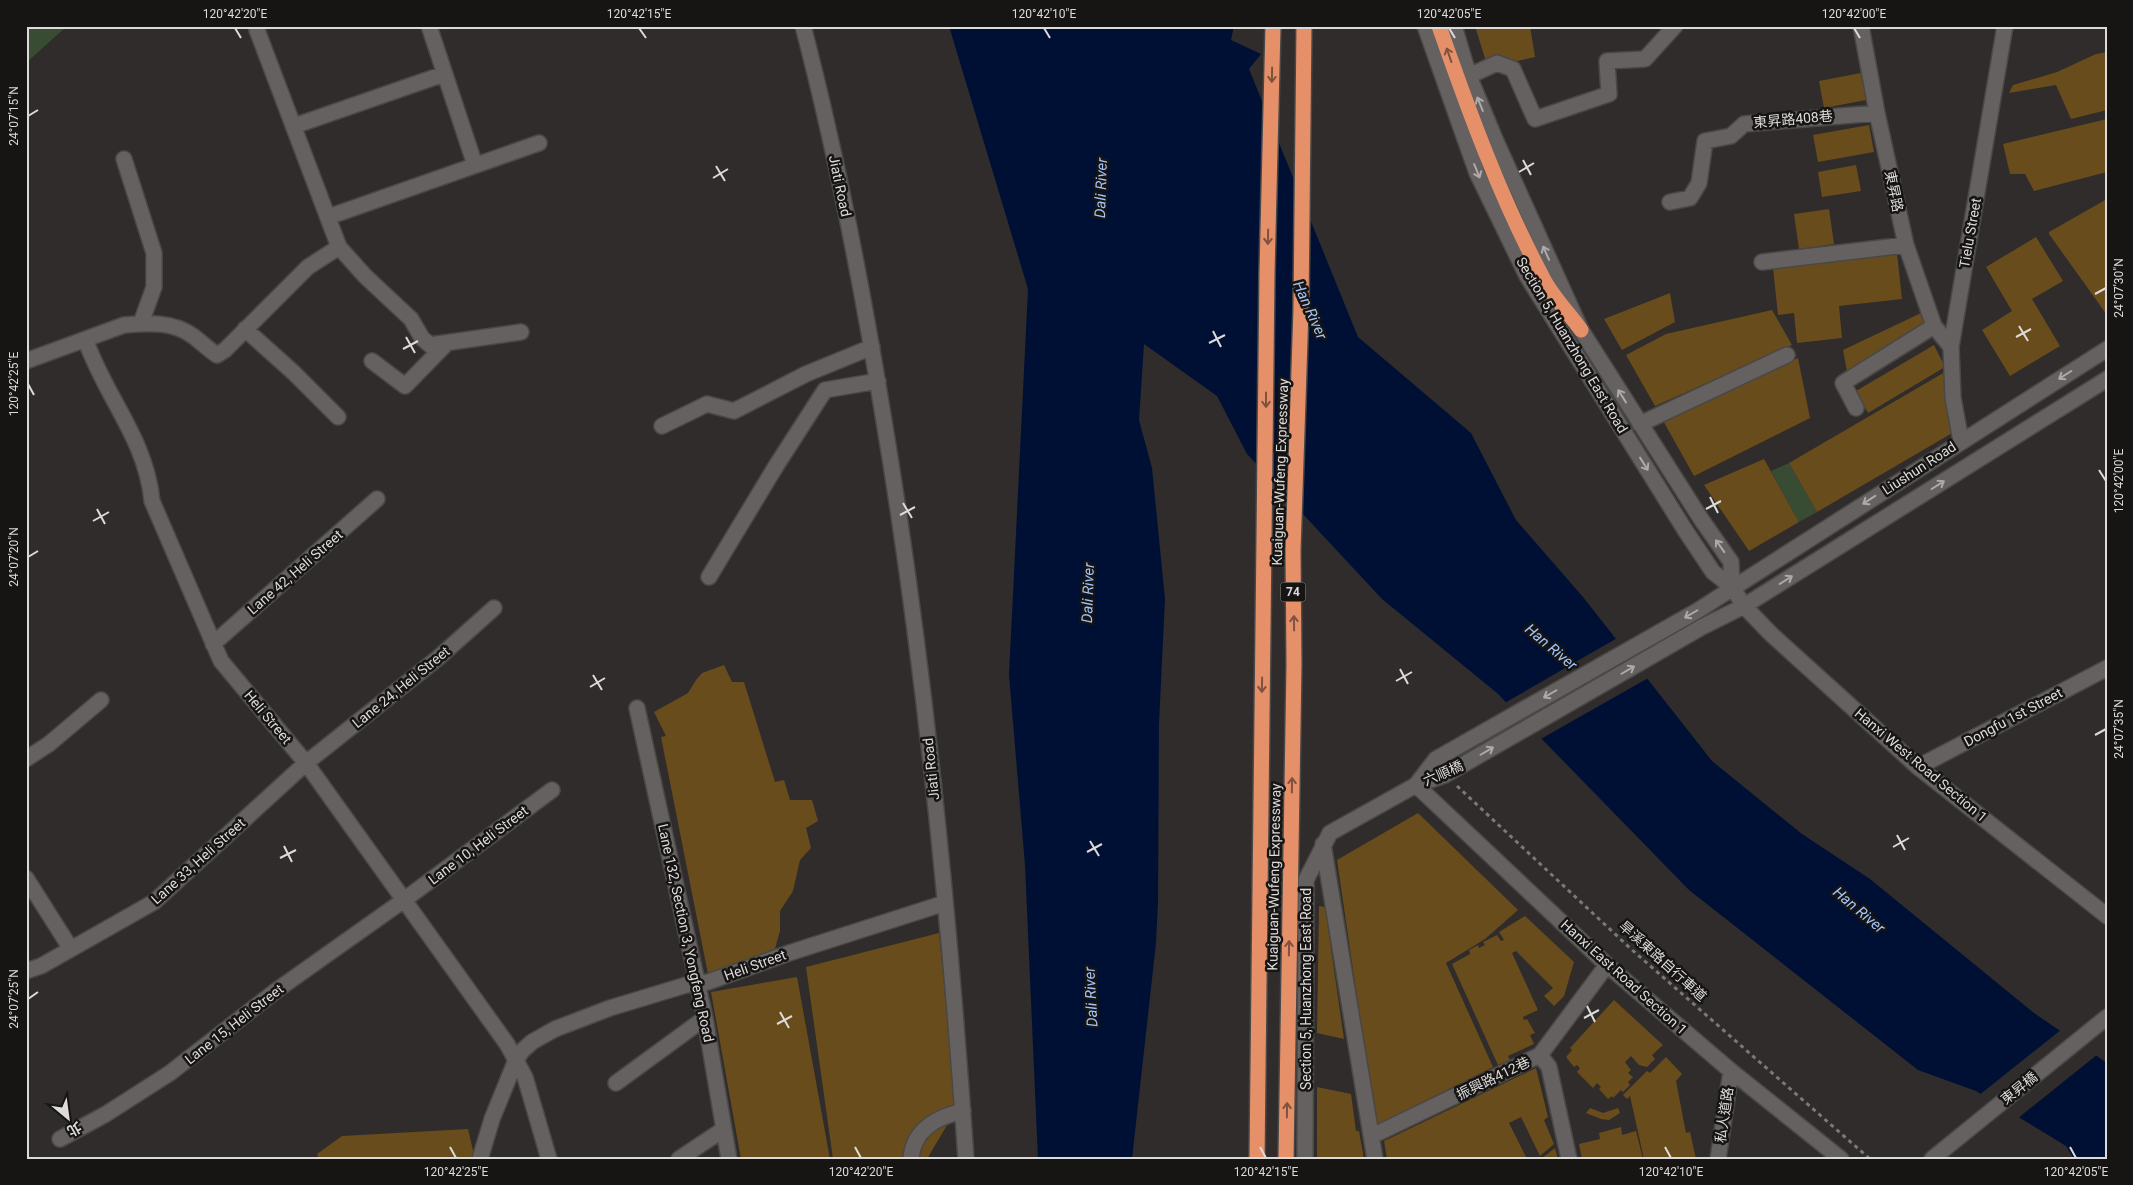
<svg xmlns="http://www.w3.org/2000/svg" width="2133" height="1185" font-family="Roboto,'Noto Sans TC',sans-serif">
<style>
.green{fill:#384c34}
.water{fill:#001034}
.pier{fill:#2f2c2b}
.building{fill:#694c1c}
.lines{fill:none;stroke-linecap:round;stroke-linejoin:round}
.minor-casing{stroke:#4a4847;stroke-width:18}
.highway-casing{stroke:#4a4847;stroke-width:18}
.path{stroke:#7b7978;stroke-width:3;stroke-dasharray:4 4;stroke-linecap:butt}
.minor{stroke:#646160;stroke-width:15}
.highway{stroke:#e6906a;stroke-width:15}
.oneway{stroke:#7e523f}
.oneway2{stroke:#adaaa9}
.ticks{fill:none;stroke:#dddbda;stroke-width:2}
.labels{text-anchor:middle;dominant-baseline:central;stroke-width:5;stroke-linejoin:round;paint-order:stroke}
.shield{fill:#161514;stroke:#a1a09f;stroke-width:1}
.shield-label{font-size:12px;font-weight:bold;fill:#dddbda}
.street-label{font-size:14px;fill:#dddbda;stroke:#161514}
.water-label{font-size:15px;font-style:italic;fill:#a3c4fa;stroke:#161514}
.neatline{fill:none;stroke:#dddbda;stroke-width:2}
.ticks-label{font-size:12px;text-anchor:middle;fill:#dddbda}
</style>
<rect width="100%" height="100%" fill="#2f2c2b"/>
<path class="green" d="M26,26H67L26,63Z
M1789,463L1817,512L1799,522L1771,471Z"/>
<path class="water" d="M949,26H1234L1231,40L1261,54L1249,69L1358,337L1471,433L1516,520L1583,597L1712,761L1802,834L1870,879L2034,1013L2107,1063V1159H2074L2066,1146L1976,1091L1918,1070L1689,890L1497,693L1382,599L1247,454L1217,396L1144,344L1139,420L1152,468L1165,599L1159,724L1158,902L1156,943L1132,1159H1038L1025,865L1009,675L1028,289Z"/>
<path class="pier" d="M1619,637L1650,677L1539,740L1503,704Z
M2062,1029L2098,1054L2017,1119L1978,1096Z"/>
<path class="building" d="M1475,26H1530L1535,57L1488,68Z
M2107,52V110L2071,119L2056,85L2009,93L2013,85L2057,72L2096,54Z
M1861,73L1866,100L1824,108L1819,81Z
M2107,119V172L2034,191L2025,174H2010L2003,144Z
M1869,125L1874,152L1818,162L1813,135Z
M1856,165L1861,191L1822,197L1818,172Z
M2107,199V315L2049,234V232Z
M1829,209L1834,244L1799,249L1794,214Z
M2036,237L2063,281L2032,299L2060,346L2010,376L1982,330L2012,311L1986,267Z
M1897,253L1902,299L1839,306L1842,338L1797,343L1794,313L1778,315L1773,268Z
M1670,293L1675,322L1622,350L1604,319Z
M1772,310L1792,345L1655,406L1626,355L1666,334Z
M1921,313L1928,332L1848,377L1843,350Z
M1934,345L1945,367L1868,413L1856,391Z
M1798,358L1810,418L1694,476L1661,417Z
M1945,372L1955,379L1946,403L1954,432L1817,512L1789,463Z
M1764,459L1799,522L1749,551L1704,485Z
M724,665L732,682H744L775,782L784,780L790,800H812L818,821L806,828L811,848L800,860L793,891L780,911V931L772,959L709,979L661,737L666,736L654,712L688,693L696,680L702,673Z
M1418,813L1518,910L1485,939L1446,963L1493,1067L1379,1124L1375,1120L1337,860Z
M1319,906L1325,907L1344,1039L1317,1033Z
M1525,916L1574,962L1564,996L1554,1006L1544,996L1553,988L1516,951L1512,953L1538,1010L1523,1017L1524,1020L1527,1019L1535,1033L1530,1035L1534,1044L1508,1056L1510,1060L1498,1065L1452,964L1470,954L1469,950L1478,945L1479,948L1485,945L1483,942L1497,935L1501,941L1504,940L1499,932Z
M939,933L956,1110L927,1159H833L806,967Z
M797,977L830,1159H741L711,992Z
M1614,1000L1663,1045L1652,1055L1655,1059L1647,1067L1639,1065L1631,1056L1625,1062L1631,1070L1628,1073L1633,1077L1628,1082L1630,1085L1623,1092L1621,1090L1613,1098L1612,1096L1608,1099L1599,1089L1601,1087L1597,1083L1593,1088L1577,1072L1580,1068L1577,1065L1574,1067L1566,1057L1572,1050L1570,1048Z
M1666,1057L1682,1074L1676,1081L1686,1133L1690,1132L1696,1159H1644L1630,1096L1627,1099L1623,1095L1647,1071L1650,1073Z
M1536,1068L1548,1117L1544,1120L1554,1144L1540,1156L1521,1117L1509,1123L1527,1159H1387L1384,1141Z
M1317,1087L1351,1094L1356,1131H1359L1364,1159H1317Z
M1590,1108L1603,1113L1618,1108L1620,1113L1609,1120L1601,1119L1586,1113Z
M1621,1127L1622,1135L1636,1131L1643,1159H1582L1579,1144L1600,1139L1599,1133Z
M468,1129L475,1159H319L317,1154L342,1136Z
M1555,1148L1558,1159H1541Z"/>
<g class="lines">
<defs>
<path id="minor" d="M429,26L475,165
M803,26C836,152 861,281 882,409C924,657 949,908 966,1159
M1425,26L1477,173L1527,276L1685,530L1713,572L1732,587
M1454,26L1469,76L1495,139L1581,330L1701,519L1731,562L1732,587L1744,606L1771,634L1918,767L2107,916
M1861,26L1877,113L1906,245L1934,326L1951,347
M1469,76L1497,63L1513,69L1535,119L1609,94L1607,61L1645,59L1675,26
M294,126L444,74
M124,159L154,253V287L141,323
M1670,202L1690,198L1699,183L1705,141L1731,136L1744,124L1877,113
M328,217L539,143
M339,247L365,276L411,319L422,338L430,345L521,332
M1762,262L1906,245
M245,329L293,372L338,417
M86,341C106,398 146,439 152,501L221,661L306,763L507,1044L525,1077L549,1159
M26,361L124,325C147,323 173,321 193,336C201,342 208,349 217,355L225,350L308,267L339,247L257,30
M372,361L405,386L447,343
M1856,408L1843,383L1934,326
M1640,424L1787,355
M662,426L707,404L734,411L806,374L872,347
M1961,441L1953,398L1951,347L2005,26
M709,577L776,466L825,390L878,381
M213,644L377,499
M637,708L705,1018L729,1159
M26,759L49,744L101,700
M1918,767L2107,668
M1416,785L1436,759L1697,611L2107,349
M1416,785L1607,965L1731,1071L1841,1159
M1323,844L1375,1159
M26,878L71,949
M26,971L41,966L154,902L306,763L438,658L494,608
M1540,1055L1549,1067L1569,1159
M616,1083L705,1018
M1372,1136L1540,1055L1607,965
M60,1139L106,1114L170,1073L277,990L404,900L552,790
M480,1159L492,1119L516,1060L522,1051L532,1042L555,1029L610,1008L686,985L708,982L789,953L945,903
M679,1159L724,1129
M911,1159C913,1129 937,1117 963,1111
M1305,1159L1306,880L1330,833L1416,785L1445,775L1702,627L1744,606L2107,379
M1718,1159L1731,1071
M1932,1159L2107,1017"/>
<path id="highway" d="M1439,26C1469,112 1500,197 1543,278C1552,296 1569,313 1581,330
M1257,1159L1267,273L1273,26
M1286,1159L1294,664L1293,551L1301,309L1304,26"/>
</defs>
<use href="#minor" class="minor-casing"/>
<use href="#highway" class="highway-casing"/>
<path class="path" d="M1457,786L1631,949L1870,1159"/>
<use href="#minor" class="minor"/>
<use href="#highway" class="highway"/>
</g>
<defs><path id="oneway-shaft" d="M-6 0H5M1.5-3L5.5 0L1.5 3" fill="none" stroke-width="1.6" stroke-linecap="round" stroke-linejoin="round" transform="scale(1.25)"/></defs>
<g class="oneway">
<use href="#oneway-shaft" transform="translate(1449 55) rotate(-109)"/>
<use href="#oneway-shaft" transform="translate(1272 75) rotate(91)"/>
<use href="#oneway-shaft" transform="translate(1268 237) rotate(91)"/>
<use href="#oneway-shaft" transform="translate(1266 400) rotate(90)"/>
<use href="#oneway-shaft" transform="translate(1294 623) rotate(-91)"/>
<use href="#oneway-shaft" transform="translate(1262 685) rotate(91)"/>
<use href="#oneway-shaft" transform="translate(1292 785) rotate(-89)"/>
<use href="#oneway-shaft" transform="translate(1289 948) rotate(-89)"/>
<use href="#oneway-shaft" transform="translate(1287 1110) rotate(-89)"/>
</g>
<g class="oneway2">
<use href="#oneway-shaft" transform="translate(1480 104) rotate(-112)"/>
<use href="#oneway-shaft" transform="translate(1477 171) rotate(68)"/>
<use href="#oneway-shaft" transform="translate(1546 253) rotate(-114)"/>
<use href="#oneway-shaft" transform="translate(2065 375) rotate(148)"/>
<use href="#oneway-shaft" transform="translate(1622 396) rotate(-122)"/>
<use href="#oneway-shaft" transform="translate(1644 464) rotate(58)"/>
<use href="#oneway-shaft" transform="translate(1938 485) rotate(-32)"/>
<use href="#oneway-shaft" transform="translate(1869 500) rotate(147)"/>
<use href="#oneway-shaft" transform="translate(1720 546) rotate(-125)"/>
<use href="#oneway-shaft" transform="translate(1786 580) rotate(-32)"/>
<use href="#oneway-shaft" transform="translate(1691 614) rotate(150)"/>
<use href="#oneway-shaft" transform="translate(1628 670) rotate(-30)"/>
<use href="#oneway-shaft" transform="translate(1550 694) rotate(150)"/>
<use href="#oneway-shaft" transform="translate(1487 751) rotate(-30)"/>
</g>
<path class="ticks" d="M235,28L241,38M639,28L646,38M1044,28L1050,38M1449,28L1455,38M1854,28L1860,38M28,116L38,110M1523,160L1531,175M716,166L725,181M1519,172L1534,163M713,178L728,169M2095,294L2106,288M2019,326L2028,341M1213,331L1221,347M406,337L415,353M2016,337L2031,329M1209,343L1225,335M403,349L418,341M28,384L34,395M2099,470L2106,481M1710,497L1718,513M903,503L912,518M97,509L105,524M1706,509L1721,501M900,515L915,507M93,521L109,512M28,557L38,551M1400,669L1408,684M593,675L602,690M1396,681L1412,672M590,687L605,678M2095,735L2106,729M1897,835L1905,850M1090,841L1099,856M284,846L292,862M1893,847L1909,838M1087,852L1102,844M280,858L296,850M28,999L38,992M1587,1006L1595,1022M780,1012L789,1028M1584,1018L1599,1010M777,1024L792,1016M450,1147L456,1158M855,1147L861,1158M1260,1147L1266,1158M1665,1147L1671,1158M2070,1147L2076,1158"/>
<g class="labels">
<rect class="shield" x="1280.5" y="582.5" width="25" height="19" rx="4"/>
<g class="shield-label">
<text x="1293" y="592">74</text>
</g>
<g class="street-label">
<text transform="translate(1793 119) rotate(-5)">東昇路408巷</text>
<text transform="translate(840 186) rotate(78)">Jiati Road</text>
<text transform="translate(1894 191) rotate(78)">東昇路</text>
<text transform="translate(1970 233) rotate(-80)">Tielu Street</text>
<text transform="translate(1572 345) rotate(59)">Section 5, Huanzhong East Road</text>
<text transform="translate(1919 468) rotate(-33)">Liushun Road</text>
<text transform="translate(1280 472) rotate(-88)">Kuaiguan-Wufeng Expressway</text>
<text transform="translate(295 572) rotate(-41)">Lane 42, Heli Street</text>
<text transform="translate(401 687) rotate(-39)">Lane 24, Heli Street</text>
<text transform="translate(268 717) rotate(50)">Heli Street</text>
<text transform="translate(2013 717) rotate(-28)">Dongfu 1st Street</text>
<text transform="translate(1921 765) rotate(40)">Hanxi West Road Section 1</text>
<text transform="translate(931 769) rotate(-96)">Jiati Road</text>
<text transform="translate(1443 773) rotate(-24)">六順橋</text>
<text transform="translate(478 845) rotate(-37)">Lane 10, Heli Street</text>
<text transform="translate(198 861) rotate(-42)">Lane 33, Heli Street</text>
<text transform="translate(1274 877) rotate(-89)">Kuaiguan-Wufeng Expressway</text>
<text transform="translate(686 933) rotate(78)">Lane 132, Section 3, Yongfeng Road</text>
<text transform="translate(1663 961) rotate(42)">旱溪東路自行車道</text>
<text transform="translate(755 965) rotate(-20)">Heli Street</text>
<text transform="translate(1624 977) rotate(42)">Hanxi East Road Section 1</text>
<text transform="translate(1306 989) rotate(-90)">Section 5, Huanzhong East Road</text>
<text transform="translate(234 1024) rotate(-38)">Lane 15, Heli Street</text>
<text transform="translate(1493 1078) rotate(-26)">振興路412巷</text>
<text transform="translate(2019 1088) rotate(-39)">東昇橋</text>
<text transform="translate(1724 1115) rotate(-82)">私人道路</text>
</g>
<g class="water-label">
<text transform="translate(1101 188) rotate(-88)">Dali River</text>
<text transform="translate(1310 310) rotate(66)">Han River</text>
<text transform="translate(1088 593) rotate(-88)">Dali River</text>
<text transform="translate(1551 647) rotate(40)">Han River</text>
<text transform="translate(1859 910) rotate(40)">Han River</text>
<text transform="translate(1091 997) rotate(-93)">Dali River</text>
</g>
</g>
<rect width="2133" height="1185" fill="none" stroke="#161514" stroke-width="55"/>
<g transform="translate(68 1118) rotate(151)" stroke="#161514" stroke-width="4" paint-order="stroke">
<path d="M0-4L9 19L0 12L-9 19Z" fill="#dddbda"/>
<text y="-8" font-size="14" font-weight="bold" text-anchor="middle" fill="#dddbda">北</text>
</g>
<rect x="28" y="28" width="2078" height="1130" class="neatline"/>
<g class="ticks-label">
<text x="235" y="18">120°42'20"E</text>
<text x="639" y="18">120°42'15"E</text>
<text x="1044" y="18">120°42'10"E</text>
<text x="1449" y="18">120°42'05"E</text>
<text x="1854" y="18">120°42'00"E</text>
<text transform="translate(14 116) rotate(-90)" y="4">24°07'15"N</text>
<text transform="translate(2119 288) rotate(-90)" y="4">24°07'30"N</text>
<text transform="translate(14 384) rotate(-90)" y="4">120°42'25"E</text>
<text transform="translate(2119 481) rotate(-90)" y="4">120°42'00"E</text>
<text transform="translate(14 557) rotate(-90)" y="4">24°07'20"N</text>
<text transform="translate(2119 729) rotate(-90)" y="4">24°07'35"N</text>
<text transform="translate(14 999) rotate(-90)" y="4">24°07'25"N</text>
<text x="456" y="1176">120°42'25"E</text>
<text x="861" y="1176">120°42'20"E</text>
<text x="1266" y="1176">120°42'15"E</text>
<text x="1671" y="1176">120°42'10"E</text>
<text x="2076" y="1176">120°42'05"E</text>
</g>
</svg>
